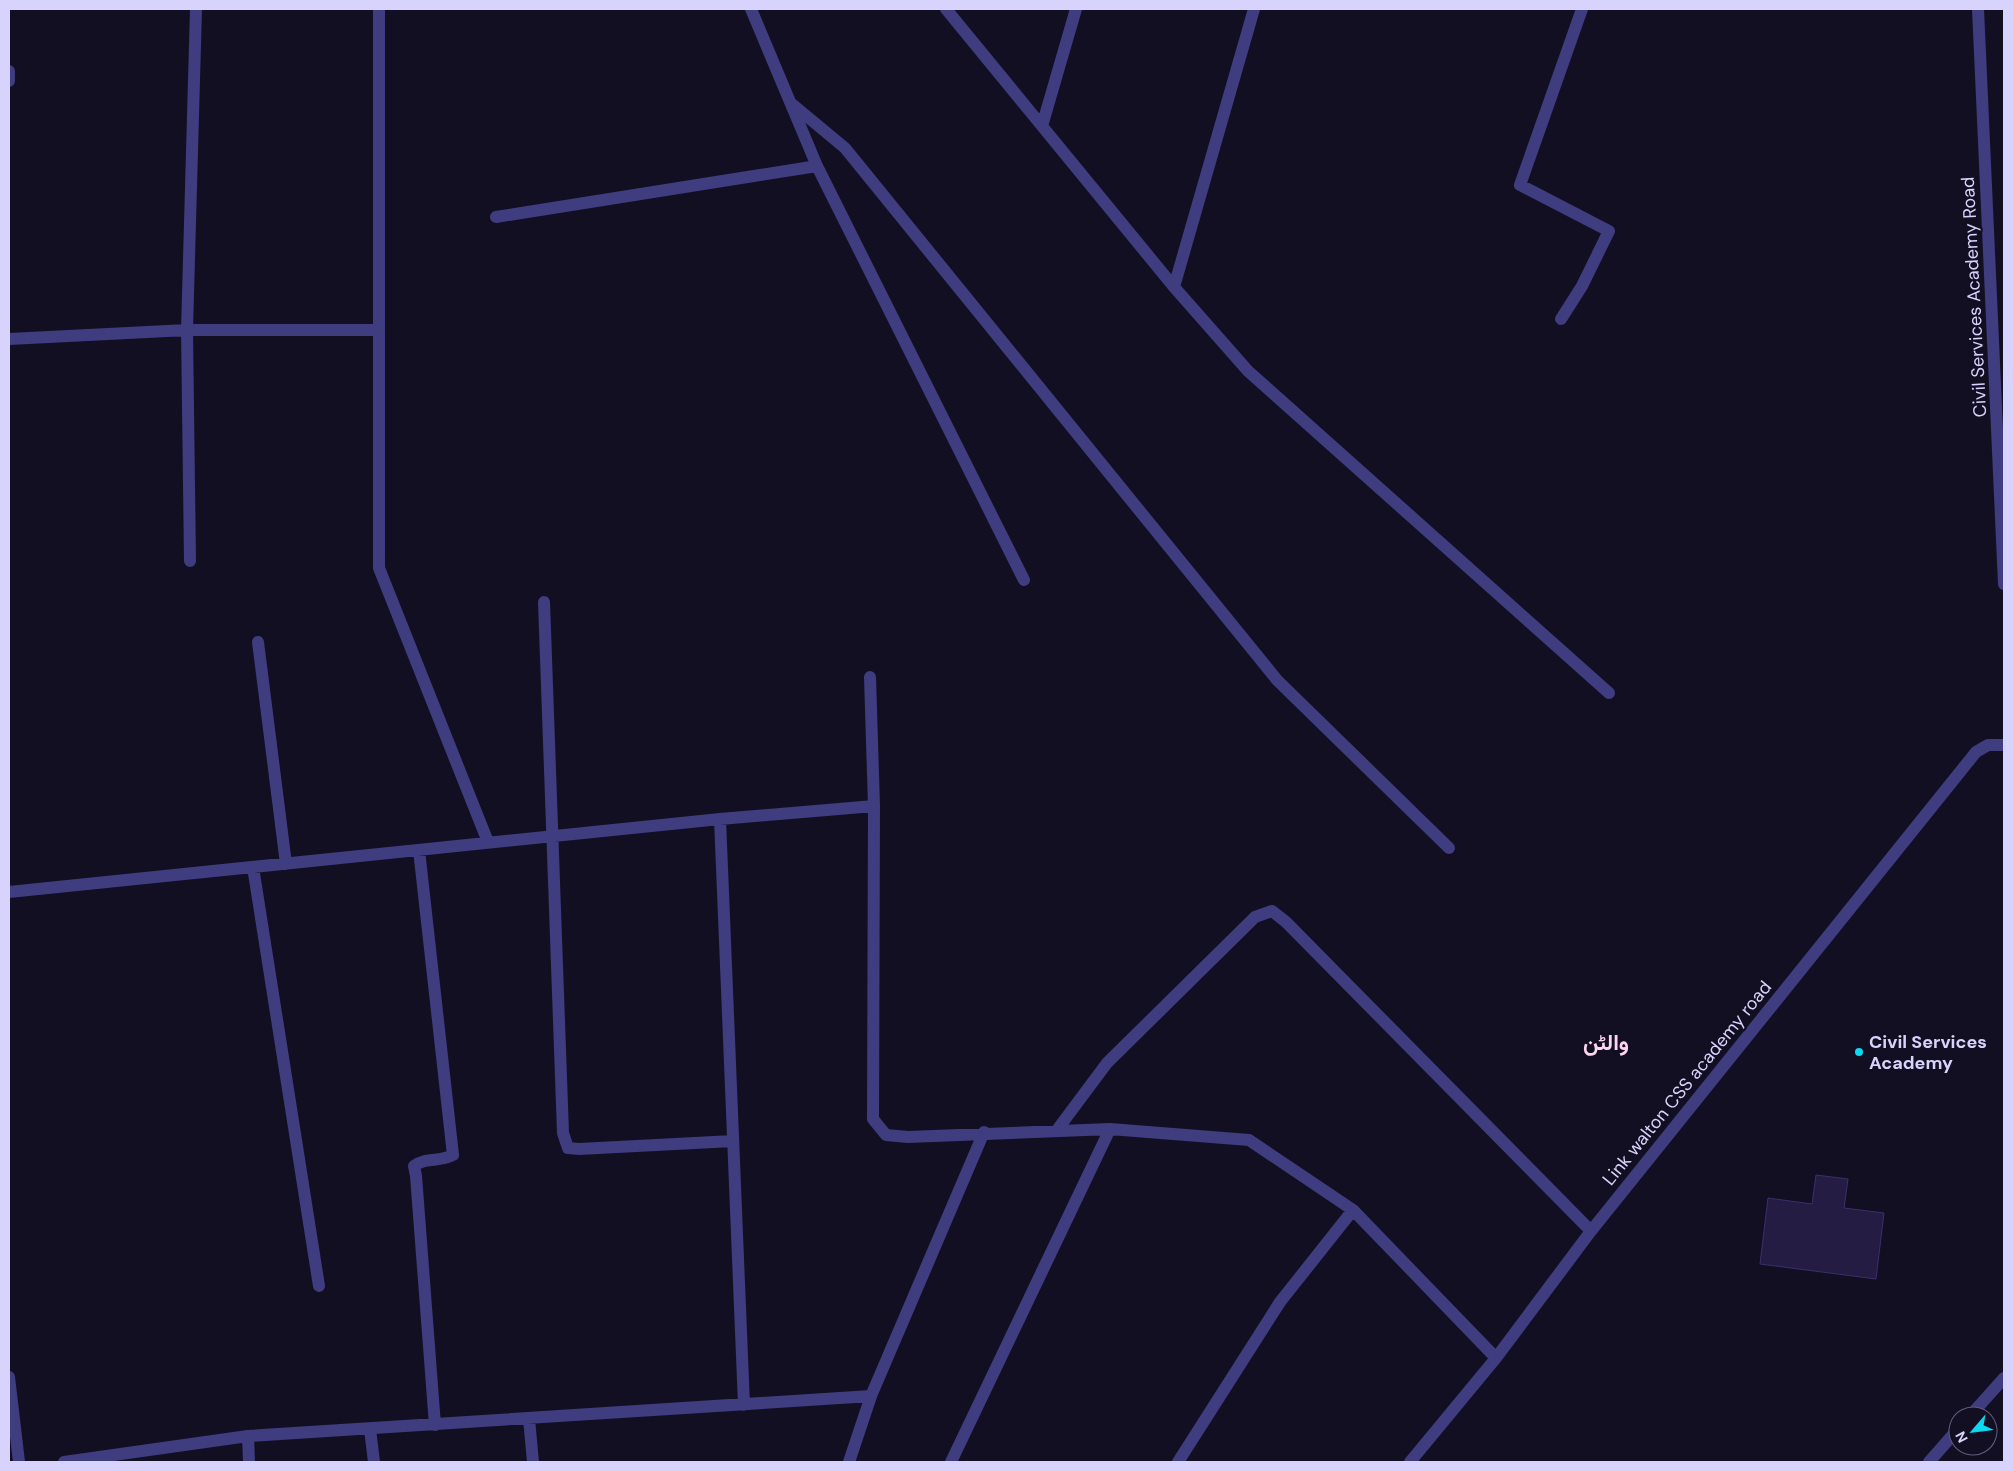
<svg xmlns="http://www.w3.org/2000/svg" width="2013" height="1471" font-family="'DM Sans',Vazirmatn,sans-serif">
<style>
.building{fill:#241c42;stroke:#3c2f6d}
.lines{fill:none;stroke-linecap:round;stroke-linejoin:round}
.service{stroke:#3f3c7f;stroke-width:12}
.minor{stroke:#3f3c7f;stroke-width:12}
.tertiary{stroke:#3f3c7f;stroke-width:12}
.poi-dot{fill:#0cd8f0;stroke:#120f22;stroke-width:2}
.labels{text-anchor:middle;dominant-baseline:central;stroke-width:4.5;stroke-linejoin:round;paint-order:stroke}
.street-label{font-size:18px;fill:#d8d3fd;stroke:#120f22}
.poi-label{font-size:18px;font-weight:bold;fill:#d8d3fd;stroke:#120f22;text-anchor:start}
.district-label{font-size:22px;font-weight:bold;fill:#fdd5ee;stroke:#120f22}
</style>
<rect width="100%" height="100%" fill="#120f22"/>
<path class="building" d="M1816,1175L1848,1179L1844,1208L1884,1213L1876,1279L1760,1264L1768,1198L1812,1204Z"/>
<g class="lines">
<path class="service" d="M1970,1416L2004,1378
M1929,1462L1958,1429"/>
<path class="minor" d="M379,9V568L488,842
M751,9L817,166L1024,580
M946,9L1174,287L1248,371L1609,693
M9,71V81
M792,104L845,148L1277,680L1449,848
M1042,126L1076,9
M496,217L817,166
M1174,287L1254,9
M1561,319L1582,286L1609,231L1520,185L1582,9
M9,339L187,330H378
M190,561L187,330L196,9
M544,602L563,1133L568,1148L579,1149L733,1141
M258,642L286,864
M870,677L874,806L873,1119L886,1135L908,1137L1110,1129L1249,1140L1353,1210L1496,1358
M720,819L744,1405
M419,850L453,1155C437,1163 429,1156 414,1166L416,1176L435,1425
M253,867L319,1286
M9,892L720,819L874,806
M1057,1130L1107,1063L1255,917L1272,911L1286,922L1591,1231
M9,1377L19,1462
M529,1419L533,1462
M370,1429L374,1462
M248,1436L249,1462
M64,1462L248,1436L871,1396L984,1132
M849,1462L871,1396
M951,1462L1110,1129
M1178,1462L1280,1302L1353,1210
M1410,1462L1496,1358L1591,1231L1976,752L1988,745H2004"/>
<path class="tertiary" d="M1978,9L2004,584"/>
</g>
<circle class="poi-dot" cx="1859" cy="1052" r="5"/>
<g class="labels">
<g class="street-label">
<text transform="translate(1974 297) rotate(-93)">Civil Services Academy Road</text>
<text transform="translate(1687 1083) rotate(-51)">Link walton CSS academy road</text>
</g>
<g class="poi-label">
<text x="1869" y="1042">Civil Services<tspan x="1869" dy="21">Academy</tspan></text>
</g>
<g class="district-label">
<text x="1606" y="1042">والٹن</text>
</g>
</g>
<rect width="2013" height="1471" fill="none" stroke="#d8d3fd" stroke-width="20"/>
<g transform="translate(1973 1431) rotate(242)"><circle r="24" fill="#120f22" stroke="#615d7a"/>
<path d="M0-4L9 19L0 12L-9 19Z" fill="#0cd8f0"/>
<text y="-8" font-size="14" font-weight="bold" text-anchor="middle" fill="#d8d3fd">N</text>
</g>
</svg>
